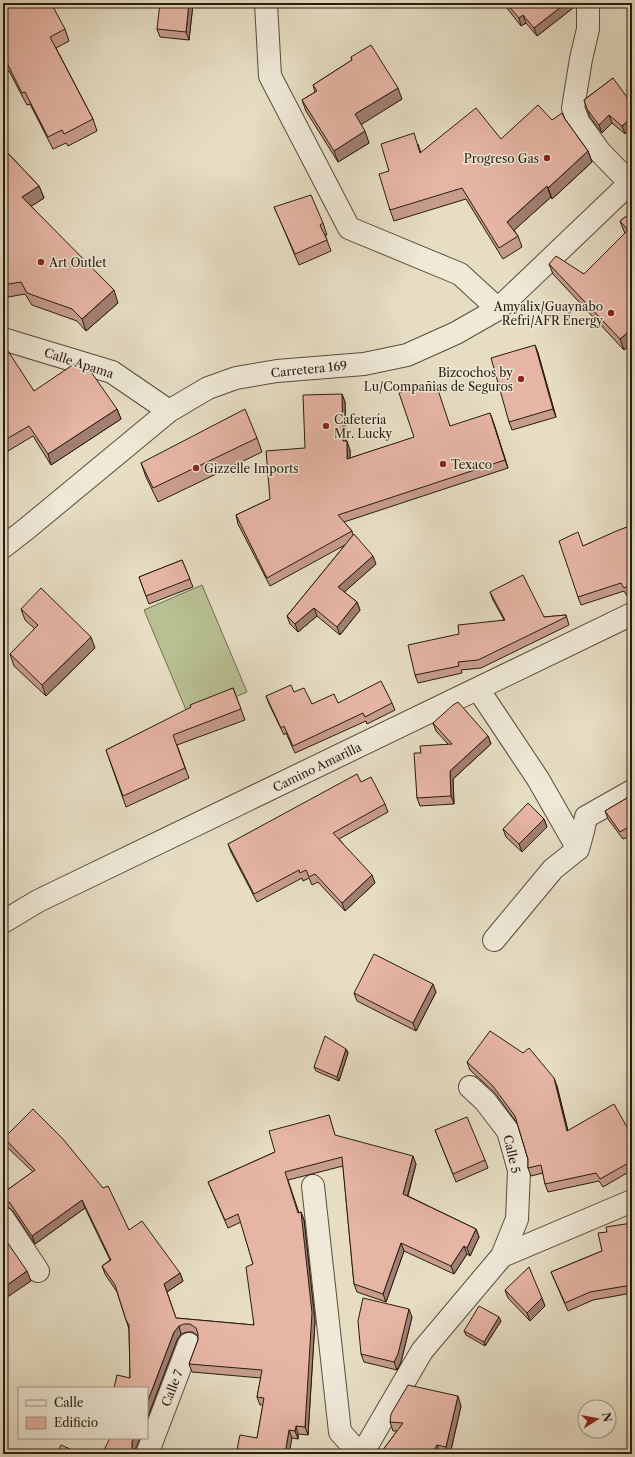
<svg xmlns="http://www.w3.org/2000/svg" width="635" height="1457" font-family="'Libre Caslon Text',serif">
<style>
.garden{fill:#b8c092;stroke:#706e51}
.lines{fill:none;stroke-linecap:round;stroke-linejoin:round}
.minor-casing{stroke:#584c3d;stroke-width:24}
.minor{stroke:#efe9d8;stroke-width:22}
.wall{fill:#c69c8d;stroke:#281c10}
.shaded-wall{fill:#a17f73;stroke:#281c10}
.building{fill:#e6b5a4;stroke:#281c10}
.poi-dot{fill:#8f2418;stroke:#efe9d8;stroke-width:1.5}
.labels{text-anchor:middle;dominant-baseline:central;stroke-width:3;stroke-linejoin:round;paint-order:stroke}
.poi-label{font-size:12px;fill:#281c10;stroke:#efe9d8;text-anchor:start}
.street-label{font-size:12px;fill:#281c10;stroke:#efe9d8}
</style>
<rect width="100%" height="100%" fill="#e6ddc3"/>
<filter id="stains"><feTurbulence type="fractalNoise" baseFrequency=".005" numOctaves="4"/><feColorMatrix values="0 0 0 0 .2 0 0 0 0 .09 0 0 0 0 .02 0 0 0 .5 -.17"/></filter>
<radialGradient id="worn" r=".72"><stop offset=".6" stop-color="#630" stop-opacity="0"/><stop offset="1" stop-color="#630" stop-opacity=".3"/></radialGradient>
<path class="garden" d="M202,585L247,692L189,717L144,610Z"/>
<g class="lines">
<defs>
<path id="minor" d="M266,3L270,76L349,228L460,274L498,309
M588,3V29L581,59L573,108L579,123L600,152L630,183
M3,339L112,372L169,411
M3,547L25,530L169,411L208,388L236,378L277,371L364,364L407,355L456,333L498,309L632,181
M478,689L538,779L578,849
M3,922L38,901L632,614
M494,940L553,869L578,849L583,831L586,817L632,791
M470,1087L485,1101L508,1131L519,1170L517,1219L502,1256
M313,1186L340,1432L360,1454
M3,1218L38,1271
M147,1454L189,1344
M362,1454L422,1351L502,1256L632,1201"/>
</defs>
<use href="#minor" class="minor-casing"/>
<use href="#minor" class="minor"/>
</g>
<path class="wall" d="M3,3L65,29L69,41L56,48L93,119L97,131L68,146L66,143L53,149L30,104L27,105L9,71L3,74Z
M503,3H571L573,8L537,36L526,23L521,26Z
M193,4L189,40L160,37L157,29Z
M351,57L402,99L361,124L369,143L338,162L306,111L302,100L315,92L313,85L352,60Z
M613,78L625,134L612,123L602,133L590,117L584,100Z
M565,119L588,151L592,162L552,199L551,197L514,230L518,236L522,247L503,259L466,199L394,221L390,210L389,171L418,144L421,153L501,139L552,120Z
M3,148L39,186L44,198L31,206L118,303L86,331L77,321L32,305L25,294L3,298Z
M274,207L323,223L327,235H325L331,251L299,265L279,218Z
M632,212V343L624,350L553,274L549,264L584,274L625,233L624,231L620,221Z
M535,345L538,353L556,417L512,430L509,422Z
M3,354L34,391L117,409L121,419L51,465L33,436L3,454Z
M342,394L345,402L346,441L350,450V458L450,426L493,421L508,468L344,522L352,531L353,535L376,564L344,592L357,602L360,610L340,635L317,616L298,632L290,624L287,616L345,545L270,586L238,524L236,515L270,499Z
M257,438L262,452L158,502L146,477L141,463Z
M632,525V593L627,596L624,591L581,605L578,597L583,546Z
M182,560L193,587L149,604L139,577Z
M490,592L544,617L566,615L569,625L481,668L461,670L462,673L418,683L415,675L459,634L504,620L493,600Z
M21,609L95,648L46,696L14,666L10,654L35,629L25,620Z
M233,688L245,720L177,745L189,778L126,807L106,750Z
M294,692L312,704L338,703H392L395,710L367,724L366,721L295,753L286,733L284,735L269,704L266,696Z
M433,723L488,736L491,744L453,779L454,804L420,806L417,798L421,753L448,744L436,731Z
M361,782L385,804L388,812L339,839L375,883L345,911L318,882L312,885L309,878L303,881L302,878L257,902L231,852L228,844Z
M632,795V835L623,839L608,819L605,811Z
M544,819L547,827L522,852L506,837L503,829Z
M436,992L416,1031L357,1001L354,993Z
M346,1049L348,1053L339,1081L316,1071L314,1067Z
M467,1062L557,1086L568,1131L632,1136V1170L603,1187L599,1181L548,1192L545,1184L543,1173L531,1176L528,1168V1159L517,1123L495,1093L470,1070Z
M329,1115L335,1136L416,1164L408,1196L476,1229L479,1237L470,1256L467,1254L454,1274L404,1251L386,1302L357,1292L354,1284L343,1166L288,1180L299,1213L301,1212L304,1220L315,1321L308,1435L298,1434V1439L292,1438H257L263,1405H260L257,1397L261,1378L192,1372L189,1364L198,1340V1336L193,1332H187L181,1334L177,1340L147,1419V1388L130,1378L129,1329L126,1320L117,1292L105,1274L102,1266L110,1260L85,1208L35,1244L13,1211L8,1207L3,1206V1193L33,1172L6,1146L4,1138L129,1230L180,1273L183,1281L167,1292L176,1318L254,1325L253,1264L241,1222L228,1228L208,1182L275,1152Z
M435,1130L485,1160L488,1168L456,1182Z
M632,1223V1293L593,1300L568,1311L551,1272L602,1251L607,1232Z
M505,1290L545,1306L530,1321L508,1298Z
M412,1317L401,1362L397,1370L364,1362L361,1354Z
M501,1321L485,1346L466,1335L464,1331Z
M461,1406L450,1454H380L397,1431H393L390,1422Z"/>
<path class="shaded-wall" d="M189,3H193V4L189,40L186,32Z
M566,3H571L573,8L537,36L534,28Z
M523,15L526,23L521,26L519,18Z
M398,88L402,99L359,126L355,114Z
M609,115L612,123L602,133L599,125Z
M632,117V127L625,134L622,126Z
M365,131L369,143L338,162L334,151Z
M588,151L592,162L552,199L548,188Z
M39,186L44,198L27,209L22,197Z
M547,186L551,197L511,233L507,222Z
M114,290L118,303L86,331L82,319Z
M632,329V343L624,350L620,339Z
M535,345L538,353L556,417L553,409Z
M342,394L345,402L346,449L343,441Z
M117,409L121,419L51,465L48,454Z
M490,413L493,421L508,468L505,460Z
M347,441L350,450V467L347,459Z
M373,556L376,564L341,595L338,587Z
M357,602L360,610L340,635L337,627Z
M314,608L317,616L298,632L295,624Z
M91,637L95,648L46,696L42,685Z
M488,736L491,744L453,779L454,804L451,796L450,771Z
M544,819L547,827L522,852L519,844Z
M372,875L375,883L345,911L342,903Z
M433,984L436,992L416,1031L413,1023Z
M346,1049L348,1053L339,1081L337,1077Z
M554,1078L557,1086L570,1139L567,1131Z
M413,1156L416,1164L406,1201L403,1194Z
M82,1200L85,1208L35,1244L32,1236Z
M301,1212L304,1220L315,1321L308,1435L305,1427Z
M476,1229L479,1237L470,1256L467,1248Z
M401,1243L404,1251L386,1302L383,1294Z
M464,1246L467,1254L454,1274L451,1266Z
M27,1271L31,1281L3,1300V1288Z
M180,1273L183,1281L167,1292L164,1284Z
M542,1298L545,1306L530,1321L527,1313Z
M409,1309L412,1317L401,1362L397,1370L394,1362Z
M499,1317L501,1321L485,1346L484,1342Z
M179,1326L181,1334L177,1340L147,1419V1403L174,1332Z
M458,1396L461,1406L450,1454H448L446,1447Z
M296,1426L298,1434V1439L295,1431Z
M289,1430L292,1438L289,1454H285Z
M134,1438H140L135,1450V1454H134L132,1448V1442Z
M437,1445L441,1454H431Z"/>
<path class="building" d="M3,3H51L65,29L50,37L93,119L64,134L62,130L48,137L25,92L22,93L5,59L3,60Z
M160,3H189L186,32L157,29Z
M506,3H566L534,28L523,15L519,18Z
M371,45L398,88L355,114L365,131L334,151L302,100L317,91L313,85L352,60L351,57Z
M613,78L632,104V117L622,126L609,115L599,125L587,109L584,100Z
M538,105L552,120L562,113L565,119L588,151L548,188L547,186L507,222L518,236L499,248L462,188L390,210L379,174L389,171L381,144L414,133L420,153L476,108L501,139Z
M3,148L39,186L22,197L114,290L82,319L72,309L27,293L21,282L3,285Z
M311,195L323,223L320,225L327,240L295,254L274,207Z
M632,212V329L620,339L549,264L556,256L584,274L628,230L620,221Z
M535,345L553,409L509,422L491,358Z
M8,351L34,391L74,364L89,369L117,409L48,454L29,426L3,441V354Z
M435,381L450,426L490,413L505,460L338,515L352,531L267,578L236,515L270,499L266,451L305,448L303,395L342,394L343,441H347V459L414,437L399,393Z
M245,409L257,438L153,488L141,463Z
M632,525V584L624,588L621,583L578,597L559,541L578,532L583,546L614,532Z
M354,534L373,556L338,587L357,602L337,627L314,608L295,624L287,616Z
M182,560L190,579L146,596L139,577Z
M523,575L544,617L566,615V617L478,660L458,662L459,666L415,675L408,645L459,634L458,625L505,620L490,592Z
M41,588L91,637L42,685L10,654L38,625L21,609Z
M381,681L392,703L365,717L363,713L293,746L284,726L281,728L266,696L291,685L294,692L304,688L312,704L334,694L338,703Z
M233,688L241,709L173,735L185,768L123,796L106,750L191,707L190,705Z
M458,702L488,736L450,771L451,796L417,798L414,753H421L420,746L452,744L433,723L453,705Z
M357,774L361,782L371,777L385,804L333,833L372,875L342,903L315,874L309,877L306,870L300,873L299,870L254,894L228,844Z
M632,795V825L620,832L605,811Z
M528,803L544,819L519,844L503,829Z
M374,954L433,984L413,1023L354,993Z
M490,1031L523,1053L529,1048L554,1078L567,1131L614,1104L632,1136V1161L600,1179L596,1173L545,1184L541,1165L528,1168V1159L515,1116L492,1085L467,1062Z
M325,1036L346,1049L337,1077L314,1067Z
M33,1109L63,1139L103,1188L108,1186L129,1230L142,1221L180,1273L164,1284L176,1318L254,1325L246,1267L253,1264L238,1214L225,1220L208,1182L275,1152L269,1131L329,1115L335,1135L413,1156L403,1194L476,1229L467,1248L464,1246L451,1266L401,1243L383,1294L354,1284L342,1157L285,1172L298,1213L301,1212L312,1313L305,1427L296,1426L295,1431L289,1430L285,1454H236L240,1435L257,1438L264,1398L257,1397L262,1370L189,1364L198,1340V1334L196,1328L190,1324H184L179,1326L174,1332L147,1403V1388H114L117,1375L130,1378L129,1325L126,1320L115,1285L102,1266L111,1260L82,1200L32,1236L10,1203L5,1199L3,1198V1193L35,1170L4,1138Z
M467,1117L485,1160L453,1174L435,1130Z
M632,1223V1285L590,1292L565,1303L551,1272L602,1251L598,1233L607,1232L606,1227Z
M3,1236L27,1271L3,1288Z
M529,1267L542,1298L527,1313L505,1290Z
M363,1298L409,1309L398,1354L394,1362L361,1354L358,1321Z
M479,1306L499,1317L484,1342L464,1331Z
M408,1385L458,1396L446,1447L437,1445L431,1454H380L403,1423L390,1422L391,1414Z
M110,1438H134L132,1442V1448L135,1454H102Z
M61,1445L81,1454H57Z"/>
<g class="poi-dot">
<circle cx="547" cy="158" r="4"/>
<circle cx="41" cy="262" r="4"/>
<circle cx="611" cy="313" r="4"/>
<circle cx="521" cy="379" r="4"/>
<circle cx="326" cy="426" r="4"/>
<circle cx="443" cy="464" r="4"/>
<circle cx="196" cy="468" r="4"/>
</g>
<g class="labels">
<g class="poi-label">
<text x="539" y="158" text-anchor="end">Progreso Gas</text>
<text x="49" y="262">Art Outlet</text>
<text x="603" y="306" text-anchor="end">Amyalix/Guaynabo<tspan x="603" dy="14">Refri/AFR Energy</tspan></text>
<text x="513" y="372" text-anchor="end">Bizcochos by<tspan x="513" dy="14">Lu/Compañias de Seguros</tspan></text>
<text x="334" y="419">Cafetería<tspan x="334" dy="14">Mr. Lucky</tspan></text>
<text x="451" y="464">Texaco</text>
<text x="204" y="468">Gizzelle Imports</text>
</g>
<g class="street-label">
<text transform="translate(79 363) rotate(18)">Calle Apama</text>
<text transform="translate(309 369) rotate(-6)">Carretera 169</text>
<text transform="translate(317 767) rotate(-26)">Camino Amarilla</text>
<text transform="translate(512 1154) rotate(77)">Calle 5</text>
<text transform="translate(172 1388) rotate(-69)">Calle 7</text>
</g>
</g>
<rect width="635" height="1457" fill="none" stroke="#e6ddc3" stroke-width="16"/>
<rect x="4" y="4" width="627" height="1449" fill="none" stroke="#281c10" stroke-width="2"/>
<rect x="8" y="8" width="619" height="1441" fill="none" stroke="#281c10"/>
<rect x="18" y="1387" width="130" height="52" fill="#efe9d8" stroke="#9f9788"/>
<rect x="26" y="1400" width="20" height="6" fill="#efe9d8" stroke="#9f9788"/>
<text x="54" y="1407" font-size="12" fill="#281c10">Calle</text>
<rect x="26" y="1417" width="20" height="12" fill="#e6b5a4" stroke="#9f9788"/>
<text x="54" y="1427" font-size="12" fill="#281c10">Edificio</text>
<g transform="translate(597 1419) rotate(79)"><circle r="19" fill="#efe9d8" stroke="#9f9788"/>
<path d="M0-3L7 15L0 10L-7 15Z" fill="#8f2418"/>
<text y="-6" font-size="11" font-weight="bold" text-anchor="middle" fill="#281c10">N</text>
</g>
<rect width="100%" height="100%" filter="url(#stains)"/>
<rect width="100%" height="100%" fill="url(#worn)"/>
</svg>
